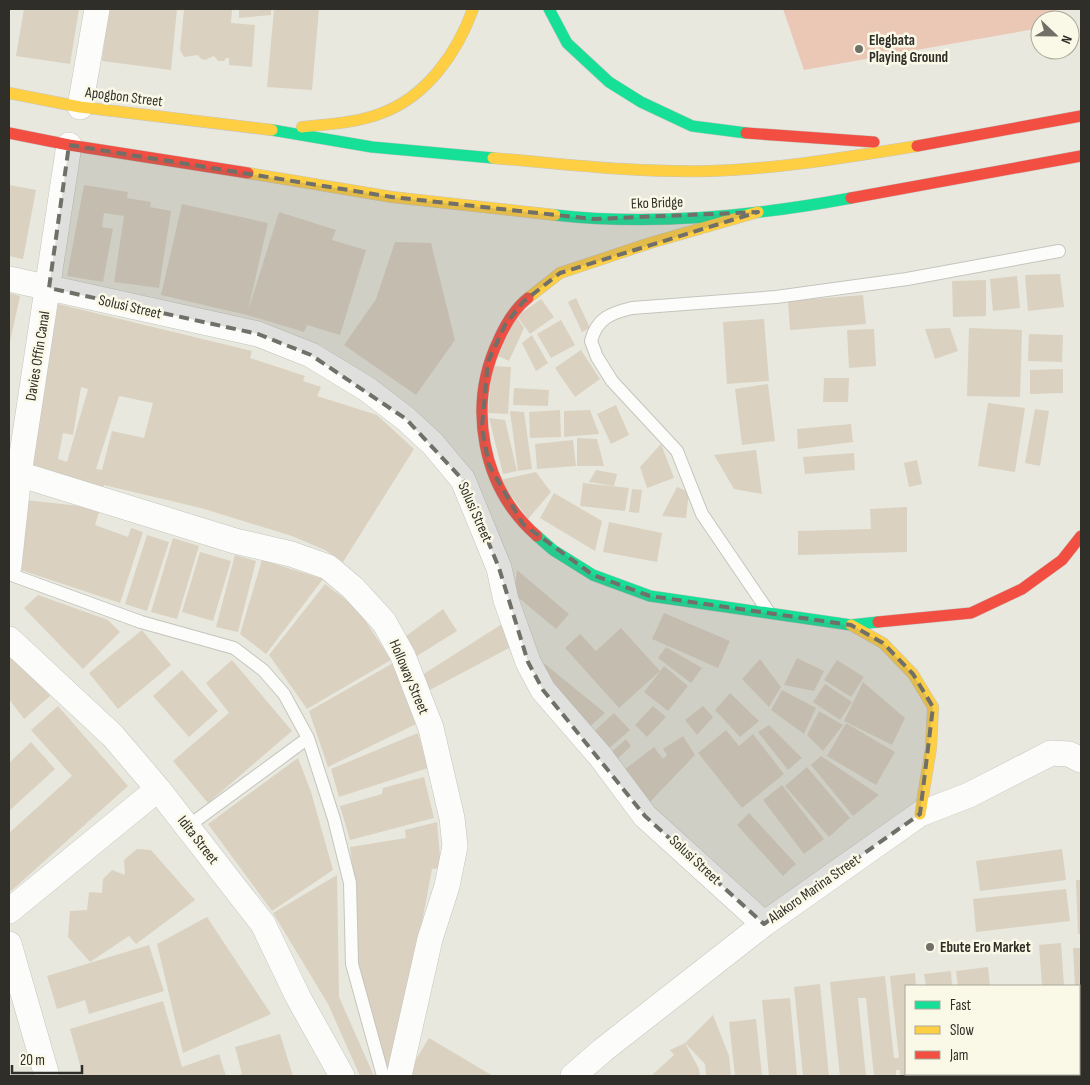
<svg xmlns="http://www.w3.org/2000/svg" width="1090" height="1085" font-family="'Sofia Sans Condensed',sans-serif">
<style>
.green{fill:#ebc8b6}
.building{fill:#dad1c1;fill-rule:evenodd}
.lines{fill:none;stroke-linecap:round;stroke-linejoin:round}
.lane-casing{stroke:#c5c5be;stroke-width:14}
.street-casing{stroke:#c5c5be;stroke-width:26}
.fast-casing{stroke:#c5c5c0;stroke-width:12}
.slow-casing{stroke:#c5c5c0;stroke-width:12}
.jam-casing{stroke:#c5c5c0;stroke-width:12}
.lane{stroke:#fcfcfa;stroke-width:12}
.street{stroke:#fcfcfa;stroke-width:25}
.fast{stroke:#16e098;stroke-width:11}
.slow{stroke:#ffcf43;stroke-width:11}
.jam{stroke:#f24e42;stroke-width:11}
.marked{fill:#706f68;fill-opacity:0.2;stroke:#706f68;stroke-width:4;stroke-dasharray:10 6;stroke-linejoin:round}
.poi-dot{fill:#706f68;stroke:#faf9e7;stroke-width:2}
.labels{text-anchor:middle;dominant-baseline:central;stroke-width:5;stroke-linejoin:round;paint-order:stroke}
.poi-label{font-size:15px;font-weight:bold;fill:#2f2e28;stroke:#faf9e7;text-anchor:start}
.street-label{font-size:15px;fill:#2f2e28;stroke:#faf9e7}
</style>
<rect width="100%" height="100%" fill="#e8e8de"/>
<path class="green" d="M783,9H1055L1058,20H1040V28L804,70Z"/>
<path class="building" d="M24,9H79L70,64L16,56Z
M108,9H177L171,70L102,61Z
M184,9H232L231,23L255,25L252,67L229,65V58H226L224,61H218L214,56L205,60L201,59L198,55L184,57L180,50Z
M239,9H271V15L239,18Z
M274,9H319L312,90L267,87Z
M9,185L36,190L23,259L9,256Z
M84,185L128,192L127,198L151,202L150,207L171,211L159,288L114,282L124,216L104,213L102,227L113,229L103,282L67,276Z
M182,204L268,223L248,311L279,212L336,230L332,240L366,250L340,335L307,325L304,332L247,315L161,295Z
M395,242L431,243L455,340L416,395L344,345L376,299Z
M1060,274L1064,307L1028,311L1025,275Z
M1017,276L1020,308L993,311L990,279Z
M986,280V316L953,317L952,281Z
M9,293L20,296L10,342H9Z
M863,295L866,324L790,330L788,301Z
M576,298L590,328L582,332L568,302Z
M541,299L554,317L530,334L517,316Z
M58,304L252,351L250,358L305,376L303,381L321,387L317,396L377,415L414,449L343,562L325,550L292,536L201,508L104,485L102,494L27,472ZM81,387L88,389L67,462L58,459L63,433L73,435ZM119,396L153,403L144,438L112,431L102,470L96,469Z
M516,316L524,328L509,361L498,356Z
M764,319L769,381L727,384L723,322Z
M561,320L575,345L551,358L537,334Z
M950,328L958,351L935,359L925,329Z
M969,328L1022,330L1020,397L967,396Z
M874,329L876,366L849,368L847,330Z
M1029,334L1063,335L1062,362L1028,361Z
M532,335L548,363L536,371L522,343Z
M581,350L600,379L575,397L555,368Z
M492,366L511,367L508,414L488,413Z
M1063,369V393L1030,394V370Z
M824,378H849L848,402H823Z
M768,384L775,441L742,445L735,389Z
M514,388L549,390L548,406L513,405Z
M988,403L1025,408L1015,472L978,466Z
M616,405L629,435L611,444L597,414Z
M1035,409L1049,411L1040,466L1025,463Z
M560,410L561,437L530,438L529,412Z
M590,410L599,434L564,437V411Z
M510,411L524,412L532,469L518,471Z
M489,418L505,420L517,471L503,474Z
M851,424L853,442L798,449L797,429Z
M577,438L597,439L604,466H577Z
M573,440L576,466L537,469L535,444Z
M661,444L674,478L647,488L640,467Z
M756,450L762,494L734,489L714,455Z
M854,453L855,470L805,474L803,457Z
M917,460L922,484L909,487L904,463Z
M596,470L617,474L614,486L589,482Z
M536,472L551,492L528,519L500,480Z
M583,483L629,488L625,511L580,506Z
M677,487L689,492L686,518L662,516Z
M632,489L642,490L639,513L629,512Z
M554,493L602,521L595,551L540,518Z
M25,500L80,506L99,512L95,525L128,537L131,528L143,532L120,603L18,569Z
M907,507V552L798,555V531L871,529L870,509Z
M609,522L662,533L657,562L603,552Z
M147,535L169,542L147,611L125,604Z
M173,538L199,546L177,619L151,612Z
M200,552L231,561L213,621L182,612Z
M235,555L256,561L238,632L216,627Z
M262,560L323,579L266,654L240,634Z
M517,570L569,614L556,629L514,594Z
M325,584L357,608L391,660L307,709L269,655Z
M38,595L108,620L120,632L83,669L24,608Z
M443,609L457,631L417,656L402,639Z
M664,613L730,641L718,668L652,639Z
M502,624L513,646L426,692L419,677Z
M621,628L660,671L619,708L565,648L580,634L596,651Z
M142,630L171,665L118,709L89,673Z
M666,647L702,668L691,683L658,658Z
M9,650L50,696L24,719L9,699Z
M797,658L824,671L814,691L784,685Z
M760,659L781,687L769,707L742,679Z
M232,660L292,731L208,803L173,761L229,713L206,683Z
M837,660L864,677L851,697L824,680Z
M393,663L416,724L328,767L309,711Z
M545,664L605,713L584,732L536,672Z
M664,666L688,686L668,711L644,692Z
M182,670L218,711L189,737L153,696Z
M863,682L905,718L892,745L844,721Z
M825,684L852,702L840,720L813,702Z
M782,690L816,708L804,734L771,710Z
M730,693L759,721L740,737L715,710Z
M58,706L128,786L11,891L9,888V833L72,776L31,730Z
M653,706L666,717L647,737L635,725Z
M703,706L713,717L697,735L685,720Z
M819,711L843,725L823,751L807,735Z
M614,713L630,730L605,752L589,736Z
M846,723L895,752L876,785L827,756Z
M769,725L802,758L788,770L758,732Z
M726,730L739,746L753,734L784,774L742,808L698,753Z
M418,733L428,768L339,797L331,769Z
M683,736L695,755L650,802L624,770L654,747L663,759L667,755L663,749Z
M626,739L631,746L612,764L607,756Z
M31,742L55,769L9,811V763Z
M821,756L879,795L853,816L811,765Z
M298,758L311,792L333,870L272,911L208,824Z
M807,767L850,818L829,837L785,786Z
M424,777L434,818L350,840L340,806L382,794L383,788Z
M782,785L824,839L804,854L763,800Z
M749,813L796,864L783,876L737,825Z
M437,822L441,868L432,869L395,1066H383L355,959L357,905L350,847L406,838L405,830Z
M137,849L151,850L195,900L136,944L129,936L90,962L68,937L70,911L87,910L89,892L102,893L103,879L112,870L125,875L124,860Z
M1062,849L1066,880L980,891L976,861Z
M337,875L339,997L374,1076H360L328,1004L273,913Z
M1076,880H1081V934H1078Z
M1066,889L1070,921L976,932L973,899Z
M207,917L271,1014L183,1053L157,944Z
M1061,943L1064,986H1042L1039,945Z
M149,945L164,991L89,1014L85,1000L57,1009L47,976Z
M1073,948H1081V994H1079V986H1075Z
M988,967L990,986H958L956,971Z
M951,971L952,986H926L924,974Z
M915,973L916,986H906V1074H926L927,1076H900V1070H896V1076H874L866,998H858L866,1076H840L830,982L885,976L894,1058H899L890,976Z
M820,984L829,1076H803L794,987Z
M790,998L797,1076H769L762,1000Z
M163,1001L182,1067L219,1054L226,1076H83L70,1029Z
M713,1015L729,1056L731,1076H706L705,1064L685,1043Z
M756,1019L762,1076H735L729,1022Z
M280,1034L293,1076H235L242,1074L235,1047Z
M429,1038L493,1076H406Z
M685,1043L699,1069L700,1076H651L674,1055L670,1050Z
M934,1074H959L960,1076H934Z
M967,1074H999L1000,1076H967Z"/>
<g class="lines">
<defs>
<path id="lane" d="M9,574L141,622L234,648L263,670L284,694L308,738L334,819L350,883L352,964L383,1076
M768,611L702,514L677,451L612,381L597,357L591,341C597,318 611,313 632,308L776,297L907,279L1059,251
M187,827L308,738"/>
<path id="street" d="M80,107L97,9
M9,279L258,334L311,355L367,389L406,419L433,444L463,480L499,568L506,600L528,662L543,690L601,757L645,816L764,924
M9,471L235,541L291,554L328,567L353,588L384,622L403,656L431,728L452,818L455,846L447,886L430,939L399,1076
M9,566L19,474L69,145
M9,639L113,736L158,789L263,924L298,997L342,1076
M9,911L158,789
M9,944L47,1076
M573,1076L603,1050L764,924L920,814L969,795L1051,753L1069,754L1081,760"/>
<path id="fast" d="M549,9L567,43L609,82L641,102L692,126L746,133
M272,130L372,147L493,158
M555,215C652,226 755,216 851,198
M537,536L553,550L593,575L650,596L851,625L878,622"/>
<path id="slow" d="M9,93L80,107L272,130
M302,127C328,124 357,123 382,113C427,96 457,53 473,9
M493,158C565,164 637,173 709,171C779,169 848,157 917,146
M248,173L392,197L555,215
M528,298L560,273L650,243L758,212
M851,625L883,643L913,674L933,707L931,748L920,814"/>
<path id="jam" d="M9,133L69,145L248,173
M746,133L874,142
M917,146L1081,116
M851,198L1081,156
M528,298C514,309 505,325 498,341C467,407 482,488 537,536
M878,622L971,613L1022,589L1062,560L1081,536"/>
</defs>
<use href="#lane" class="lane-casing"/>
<use href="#street" class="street-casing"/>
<use href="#fast" class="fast-casing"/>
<use href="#slow" class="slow-casing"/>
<use href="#jam" class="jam-casing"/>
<use href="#lane" class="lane"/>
<use href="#street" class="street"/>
<use href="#fast" class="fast"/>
<use href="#slow" class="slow"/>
<use href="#jam" class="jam"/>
</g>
<path class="marked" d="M69,145L392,197L593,219L758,212L560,273L523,302L505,325L488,362L482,427L489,465L523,524L593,575L650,596L851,625L883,643L913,674L933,707L920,814L764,924L645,816L543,690L528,662L499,568L463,480L406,419L311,355L258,334L49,288Z"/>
<g class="poi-dot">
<circle cx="859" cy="49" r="5"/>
<circle cx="930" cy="947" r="5"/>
</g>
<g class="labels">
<g class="poi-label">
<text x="869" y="40">Elegbata<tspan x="869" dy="17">Playing Ground</tspan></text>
<text x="940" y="947">Ebute Ero Market</text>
</g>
<g class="street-label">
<text transform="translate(124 97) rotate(7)">Apogbon Street</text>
<text transform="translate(657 203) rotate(-2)">Eko Bridge</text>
<text transform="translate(130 307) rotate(13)">Solusi Street</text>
<text transform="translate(38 356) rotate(-81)">Davies Offin Canal</text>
<text transform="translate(475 512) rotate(66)">Solusi Street</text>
<text transform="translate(409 677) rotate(67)">Holloway Street</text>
<text transform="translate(198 840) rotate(52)">Idita Street</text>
<text transform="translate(695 860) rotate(43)">Solusi Street</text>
<text transform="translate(814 889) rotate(-35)">Alakoro Marina Street</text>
</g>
</g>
<rect width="1090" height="1085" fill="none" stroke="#2f2e28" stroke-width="20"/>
<rect x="905" y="985" width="175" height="90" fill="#faf9e7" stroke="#a9a89b"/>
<rect x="915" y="1001" width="25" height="8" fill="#16e098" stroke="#a9a89b"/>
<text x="950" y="1010" font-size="15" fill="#2f2e28">Fast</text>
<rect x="915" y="1026" width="25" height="8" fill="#ffcf43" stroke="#a9a89b"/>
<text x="950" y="1035" font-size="15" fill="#2f2e28">Slow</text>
<rect x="915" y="1051" width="25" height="8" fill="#f24e42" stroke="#a9a89b"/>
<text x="950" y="1060" font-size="15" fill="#2f2e28">Jam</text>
<g transform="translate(1055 35) rotate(112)"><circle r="24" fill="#faf9e7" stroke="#a9a89b"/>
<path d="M0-4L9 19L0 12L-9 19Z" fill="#706f68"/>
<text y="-8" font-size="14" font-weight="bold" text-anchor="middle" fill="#2f2e28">N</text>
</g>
<path d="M12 1065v8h70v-8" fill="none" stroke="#2f2e28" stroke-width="2.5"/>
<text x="20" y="1065" font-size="15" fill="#2f2e28" stroke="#faf9e7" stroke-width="4" paint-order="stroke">20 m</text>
</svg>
